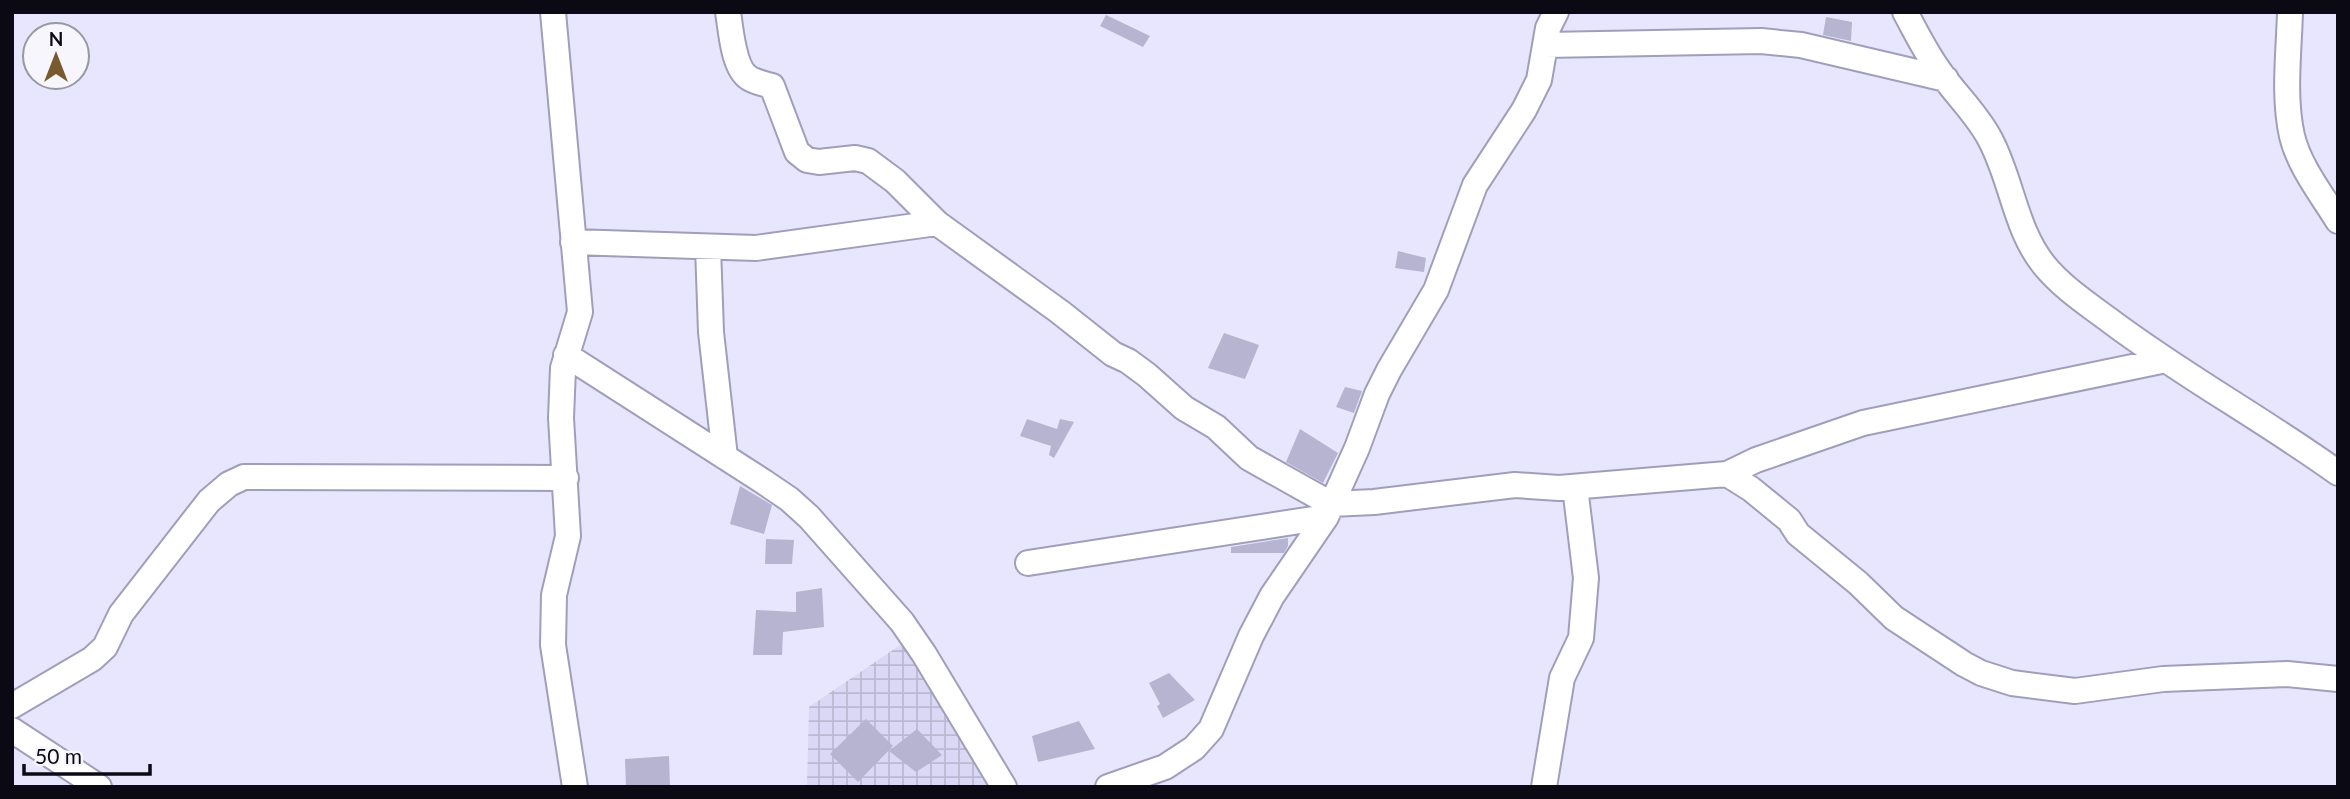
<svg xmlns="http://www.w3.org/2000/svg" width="2350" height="799" font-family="Lato,sans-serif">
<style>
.industrial{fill:url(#industrial-grid)}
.building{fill:#b6b4d1}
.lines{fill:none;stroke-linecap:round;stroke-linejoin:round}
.minor-casing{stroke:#a09eba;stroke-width:28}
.minor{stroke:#fff;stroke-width:24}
</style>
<defs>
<pattern id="industrial-grid" width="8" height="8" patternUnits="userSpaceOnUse" patternTransform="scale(1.75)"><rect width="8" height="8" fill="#dbd8f5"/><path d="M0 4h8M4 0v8" fill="none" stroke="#bbb8d1"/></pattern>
</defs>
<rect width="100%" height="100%" fill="#e8e6fe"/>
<path class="industrial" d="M906,641L992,787H807L809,707Z"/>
<path class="building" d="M1106,15L1150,36L1143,47L1100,26Z
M1826,17L1852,22L1851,41L1823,35Z
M1398,251L1426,258L1424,272L1395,268Z
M1224,333L1259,345L1245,379L1208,368Z
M1345,387L1362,391L1354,413L1336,407Z
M1027,419L1057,429L1060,419L1074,422L1054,458L1049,455L1051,446L1020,436Z
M1300,429L1338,453L1323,483L1286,462Z
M740,486L772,505L764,534L730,524Z
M1288,538V546L1284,553H1231V547Z
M766,539L794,540L792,564H765Z
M822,588L824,627L783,632L782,655H753L756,610L796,612V592Z
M1169,673L1195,700L1163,718L1157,706L1160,704L1149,683Z
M866,719L893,746L858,782L830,754Z
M1079,721L1095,749L1038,762L1032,736Z
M917,729L942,755L916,772L889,751Z
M669,756L670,787H626L625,759Z"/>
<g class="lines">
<defs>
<path id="minor" d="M553,12L580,312L563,368L561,418L568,536L554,595L553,645L575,787
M728,12C731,30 733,68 749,78C755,82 765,84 772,86L797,152L807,160L819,162L855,158L868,161L895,181L937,223L1060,312L1113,354L1128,361L1147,375L1184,408L1216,427L1249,458L1331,504L1374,502L1515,485L1559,488L1727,474L1756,460L1863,423L2166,360
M1905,12C1916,32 1926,53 1940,72C1956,95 1977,114 1990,139C2012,180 2015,229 2044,265C2062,287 2086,303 2109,320C2182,375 2263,419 2338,473
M2290,12C2289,52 2283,96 2292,136C2299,166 2322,195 2338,221
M1546,45L1761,41L1801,45L1946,79
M573,242L756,248L937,223
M708,247L711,332L725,457
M566,355L764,482L789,499L809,517L902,622L924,654L1004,787
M1727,474L1751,489L1789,520L1798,534L1858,583L1894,618L1964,664L1981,673L2012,683L2075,691L2163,679L2287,674L2338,679
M1028,563L1326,517
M12,706L92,659L105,647L121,614L209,501L229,484L244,477L566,478
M12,730L99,787
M1108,787L1165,767L1194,748L1211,729L1251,636L1272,596L1326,517L1357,448L1377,394L1389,370L1436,290L1475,185L1524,110L1539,80L1548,28L1556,12
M1544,787L1562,678L1581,638L1586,578L1575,487"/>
</defs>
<use href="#minor" class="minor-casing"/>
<use href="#minor" class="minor"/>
</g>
<rect width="2350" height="799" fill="none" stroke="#0b0a14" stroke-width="28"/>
<g transform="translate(56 56)"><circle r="33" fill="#f6f6fc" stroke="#98989f" stroke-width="2"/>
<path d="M0-5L12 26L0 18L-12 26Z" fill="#795a2f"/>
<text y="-10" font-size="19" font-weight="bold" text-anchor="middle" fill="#0b0a14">N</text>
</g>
<path d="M24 764v10h126v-10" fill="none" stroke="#0b0a14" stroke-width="3.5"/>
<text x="35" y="764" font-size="21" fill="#0b0a14" stroke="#f6f6fc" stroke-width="5" paint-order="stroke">50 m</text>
</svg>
